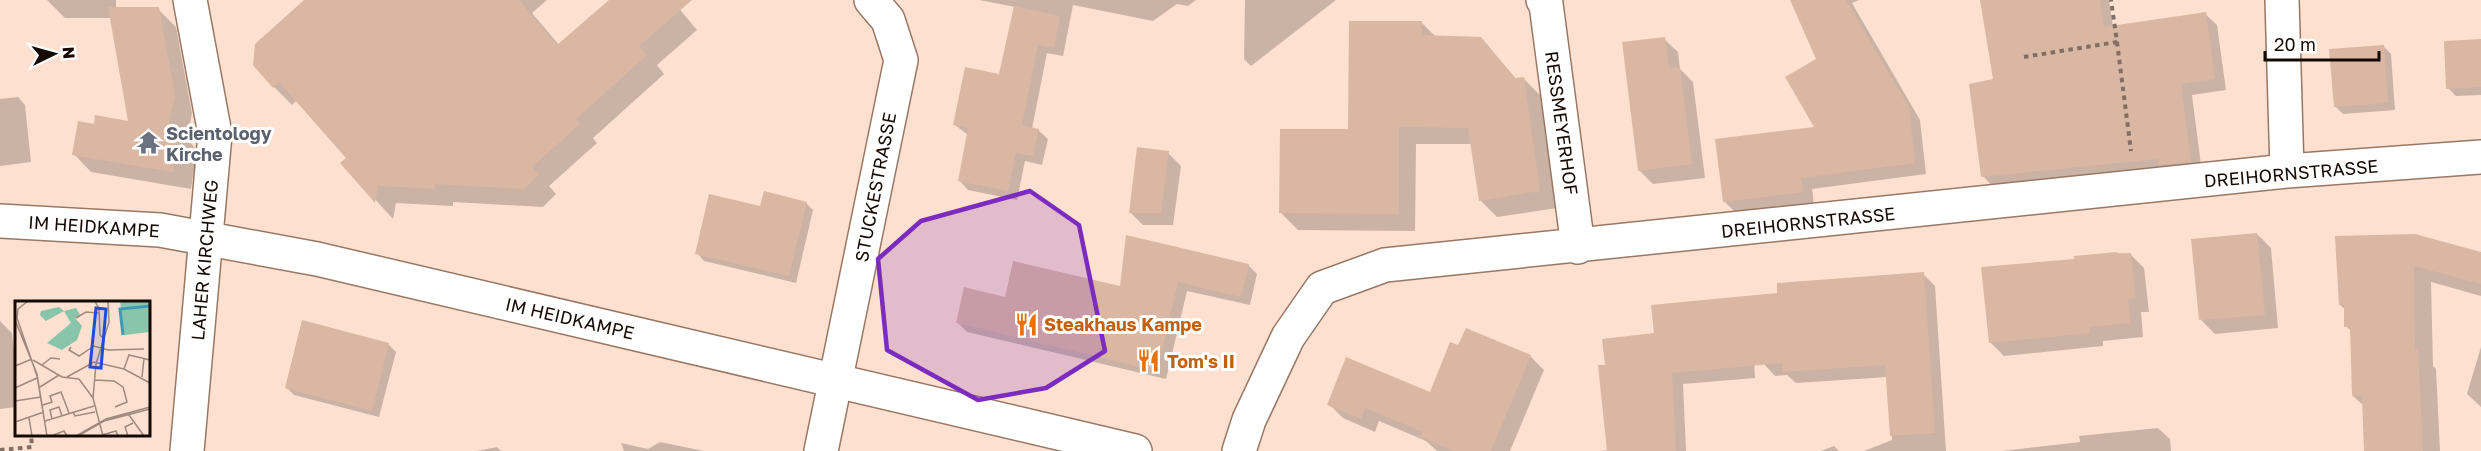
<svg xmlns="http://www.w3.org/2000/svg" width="2481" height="451" font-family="'Golos Text',sans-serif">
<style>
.shadow{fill:#0003}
.building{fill:#dab7a3}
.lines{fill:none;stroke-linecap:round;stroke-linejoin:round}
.minor-casing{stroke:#987865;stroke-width:36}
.path{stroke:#826e63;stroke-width:4;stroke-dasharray:4.5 4.5;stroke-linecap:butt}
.minor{stroke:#fff;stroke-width:33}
.marked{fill:#7b2cbf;fill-opacity:0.2;stroke:#7b2cbf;stroke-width:4.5;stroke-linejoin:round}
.labels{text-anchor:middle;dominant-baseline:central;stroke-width:6;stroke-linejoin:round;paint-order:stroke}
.street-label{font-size:18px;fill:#150904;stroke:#fff}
.worship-label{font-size:18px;font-weight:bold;fill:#5b616d;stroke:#fff;text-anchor:start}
.food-label{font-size:18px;font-weight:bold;fill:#c56008;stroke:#fff;text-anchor:start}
.inset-river{fill:none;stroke:#419ab5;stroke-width:3}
.inset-road{fill:none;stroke:#a08a7e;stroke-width:1.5}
.view{fill:#1d4ed8;fill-opacity:0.15;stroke:#1d4ed8;stroke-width:3}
.inset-edge{fill:none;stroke:#150904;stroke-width:3}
</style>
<rect width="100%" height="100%" fill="#fde0cf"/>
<path class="shadow" d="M47,0H116V9H158L176,27L192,113L187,139L197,150L191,189L91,172L74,154L95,126L130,123L111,18H65Z
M306,0H547L532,13L559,45L612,0H672L697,30L657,65L664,74L593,138L597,143L549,186L556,194L543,207L453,202V206L396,203L393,219L342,163L348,158L297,100L292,105L274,87Z
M979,0H1196L1188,6L1177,4L1153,21L1073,5L1063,56L1047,53L1032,129L1038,130L1048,139L1042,165L1025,161L1017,200L968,190L959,180L968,135L955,125L1001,76L1015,7Z
M1245,0H1336L1251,66L1244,59Z
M1792,0H1859L1852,3L1920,120L1926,174L1812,189L1814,204L1736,213L1724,201L1816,128L1818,60Z
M1982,0H2109L2113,27L2205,14L2217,25L2226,90L2192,95L2202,173L1994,188L1983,176L1994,80Z
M1421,22L1436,37L1481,38L1517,80L1524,79L1541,96L1557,208L1497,217L1480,200L1472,144H1416L1415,231L1298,230L1281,213L1350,131Z
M1664,39L1678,52L1680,69L1693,82L1705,178L1653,184L1639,170Z
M2481,41V95L2456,96L2448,88Z
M2383,46L2391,54L2395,110L2343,114L2335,106Z
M18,97L25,105L31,162L0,166V99Z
M1168,153L1181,166L1173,225H1143L1130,212Z
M806,203L813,210L796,283L704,261L697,253Z
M2257,234L2271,248L2278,328L2215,334L2201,320Z
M2337,238L2481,261V296L2431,282L2433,366L2436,369L2440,451H2365L2364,406L2353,396L2352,332L2346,326V310L2340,305Z
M2116,253L2130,254L2144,268L2149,312H2141L2143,337L2103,341V346L2004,356L1990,342L2076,260Z
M1248,265L1257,274L1250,305L1187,291L1166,379L967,332L958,323L1006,299L1121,288Z
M1923,274L1935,286L1946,451H1864L1892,440L1888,377L1796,383L1787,375L1775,376L1764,364L1753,338L1755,378L1683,384L1686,451H1599L1609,450L1607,366L1656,335L1779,295Z
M0,321L12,333L16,371V407L0,409Z
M388,344L396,352L379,417L294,395L286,387Z
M1459,347L1530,356L1544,370L1510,451H1437L1426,441L1379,421L1375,432L1343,418L1329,404L1431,394Z
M2481,347V407L2467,394Z
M2158,428L2170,439L2171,451H2002L2080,442L2079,436Z
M660,442L704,451H624L621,443L648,449Z
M1834,446L1839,451H1821Z
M497,447L501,451H477Z"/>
<path class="building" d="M304,0H519L557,45L609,0H692L639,46L647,55L576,119L580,124L532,167L539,175L524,189L435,184V189L378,186L375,203L340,163L346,158L279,82L273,88L253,65L255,44Z
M1790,0H1846L1909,107L1915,163L1801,178L1803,192L1723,202L1715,139L1814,127L1785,77L1816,59Z
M1980,0H2100L2104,27L2206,12L2215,79L2181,84L2191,162L2159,165L2158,159L1981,177L1969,84L1993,79Z
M1014,6L1060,16L1054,48L1038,45L1022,125L1039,129L1033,156L1016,153L1008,191L958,181L968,128L953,125L965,67L999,74Z
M108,7H159L175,95L168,128L180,131L173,172L72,155L78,121L94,124L95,115L128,121Z
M1349,21H1422V35L1481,37L1515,78L1524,77L1540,191L1479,201L1468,128L1399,127V214L1279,213L1280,129H1348Z
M1665,37L1669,68L1680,67L1692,164L1638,171L1622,42Z
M2481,39V87L2446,89L2444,41Z
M2384,45L2388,103L2334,107L2329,49Z
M1137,147L1169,151L1161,213H1129Z
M764,191L807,202L789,276L695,254L709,194L760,206Z
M2257,233L2265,315L2199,320L2191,239Z
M2415,234L2481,252V284L2414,266L2415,350L2418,349L2423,451H2364L2362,396H2352L2350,327H2344V305H2339L2335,236Z
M1126,235L1249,264L1241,297L1178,282L1157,371L956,323L964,287L1005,297L1013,261L1120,286Z
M2117,252V254L2131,253L2136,298L2128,299L2130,323L2089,327L2090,333L1989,343L1981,267L2074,259V256Z
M1924,272L1935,433L1890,436L1885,365L1783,372L1782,363L1672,373L1676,451H1607L1598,365H1605L1602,339L1654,333L1651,305L1777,293V283Z
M302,320L389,343L372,411L285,388Z
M1466,328L1531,355L1491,451H1454L1421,437L1423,432L1365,408L1361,419L1327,405L1346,357L1430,392L1450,342L1458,345Z"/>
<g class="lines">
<defs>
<path id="minor" d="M1543,0L1546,4L1578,247
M2282,0L2287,171
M0,221L160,230L317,259L1135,451
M187,451L215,134L190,0
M821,451L901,60L888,20L871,0
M1239,451L1249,420L1288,337L1322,288L1385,265L2287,171L2481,157"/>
</defs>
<use href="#minor" class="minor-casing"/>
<path class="path" d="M2117,42L2131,151
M2024,57L2117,42L2111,0
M0,450L32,447L31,434"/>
<use href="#minor" class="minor"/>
</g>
<path class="marked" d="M1030,191L1079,225L1105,351L1046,388L978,400L887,350L878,259L921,221Z"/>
<defs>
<symbol id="temple-bare" viewBox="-9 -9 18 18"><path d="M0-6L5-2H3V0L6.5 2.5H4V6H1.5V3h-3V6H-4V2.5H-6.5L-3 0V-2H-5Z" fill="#6b7280" stroke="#fff" stroke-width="2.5" paint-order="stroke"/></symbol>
<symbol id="restaurant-bare" viewBox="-9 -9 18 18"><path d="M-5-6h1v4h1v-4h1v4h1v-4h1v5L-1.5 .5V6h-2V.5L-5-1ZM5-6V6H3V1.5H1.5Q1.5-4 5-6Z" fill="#e8710a" stroke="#fff" stroke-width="2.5" paint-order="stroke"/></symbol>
</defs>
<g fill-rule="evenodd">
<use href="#temple-bare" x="132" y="126" width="33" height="33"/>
<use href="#restaurant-bare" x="1010" y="308" width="33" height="33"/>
<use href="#restaurant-bare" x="1132" y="344" width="33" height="33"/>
</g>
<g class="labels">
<g class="street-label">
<text transform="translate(1562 123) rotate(82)">RESSMEYERHOF</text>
<text transform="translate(2291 173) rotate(-5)">DREIHORNSTRASSE</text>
<text transform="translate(875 187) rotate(-79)">STUCKESTRASSE</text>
<text transform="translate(1808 222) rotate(-6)">DREIHORNSTRASSE</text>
<text transform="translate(94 226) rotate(4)">IM HEIDKAMPE</text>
<text transform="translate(204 260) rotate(-85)">LAHER KIRCHWEG</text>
<text transform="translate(570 318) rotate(13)">IM HEIDKAMPE</text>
</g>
<g class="worship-label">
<text x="166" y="133">Scientology<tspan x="166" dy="21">Kirche</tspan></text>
</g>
<g class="food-label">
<text x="1044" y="324">Steakhaus Kampe</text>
<text x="1167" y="361">Tom's II</text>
</g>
</g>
<g transform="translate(15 301)">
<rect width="135" height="135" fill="#fde0cf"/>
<path d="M105,0H135V31L109,34ZM44,6L49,10L61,7L65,14L60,17L67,25L62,39L47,49L32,42L56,22L49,10L31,20L25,14L26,10Z" fill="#89c5aa"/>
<path class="inset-river" d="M108,34L105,8L135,5"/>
<path class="inset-road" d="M13,0L3,8L2,17L22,75L32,135M80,0L84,8L85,34L89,38M61,17L71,11L84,12M0,19L22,73L32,135M56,46L54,49L64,55L79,45L93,49L129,48M18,59L47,76L64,78M27,64L36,57L45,58M0,65L17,58M109,68L114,54L135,59M52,76L79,61L109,68L135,82M127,76L129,58M64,78L78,97M80,79L99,80L108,86L112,101L100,106M25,86L44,74M0,87L22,77M0,100L26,96M28,104L37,101L35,95L46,91L54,112M58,111L60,115L80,111M114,114L129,135M14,117L17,135M37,118L35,109L44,106L47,115M30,120L79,105M0,121L29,111M87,134L101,130L103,135M36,135L49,130L52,135M61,135L91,118L135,106M63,135L89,120L135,108M88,135L78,97L81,63L94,21L93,0M113,135L110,126L118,122"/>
<path class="view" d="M81,7L91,8L86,67L75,66Z"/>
<rect width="135" height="135" class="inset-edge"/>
</g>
<g transform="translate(54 54) rotate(85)" stroke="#ffffff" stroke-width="4.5" paint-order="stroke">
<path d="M0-4.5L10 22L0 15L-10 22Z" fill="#150904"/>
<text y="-9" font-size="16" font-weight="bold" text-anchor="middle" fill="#150904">N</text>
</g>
<path d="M2265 51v9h114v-9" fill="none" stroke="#150904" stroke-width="3"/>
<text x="2274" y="51" font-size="18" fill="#150904" stroke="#ffffff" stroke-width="4.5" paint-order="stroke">20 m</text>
</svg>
